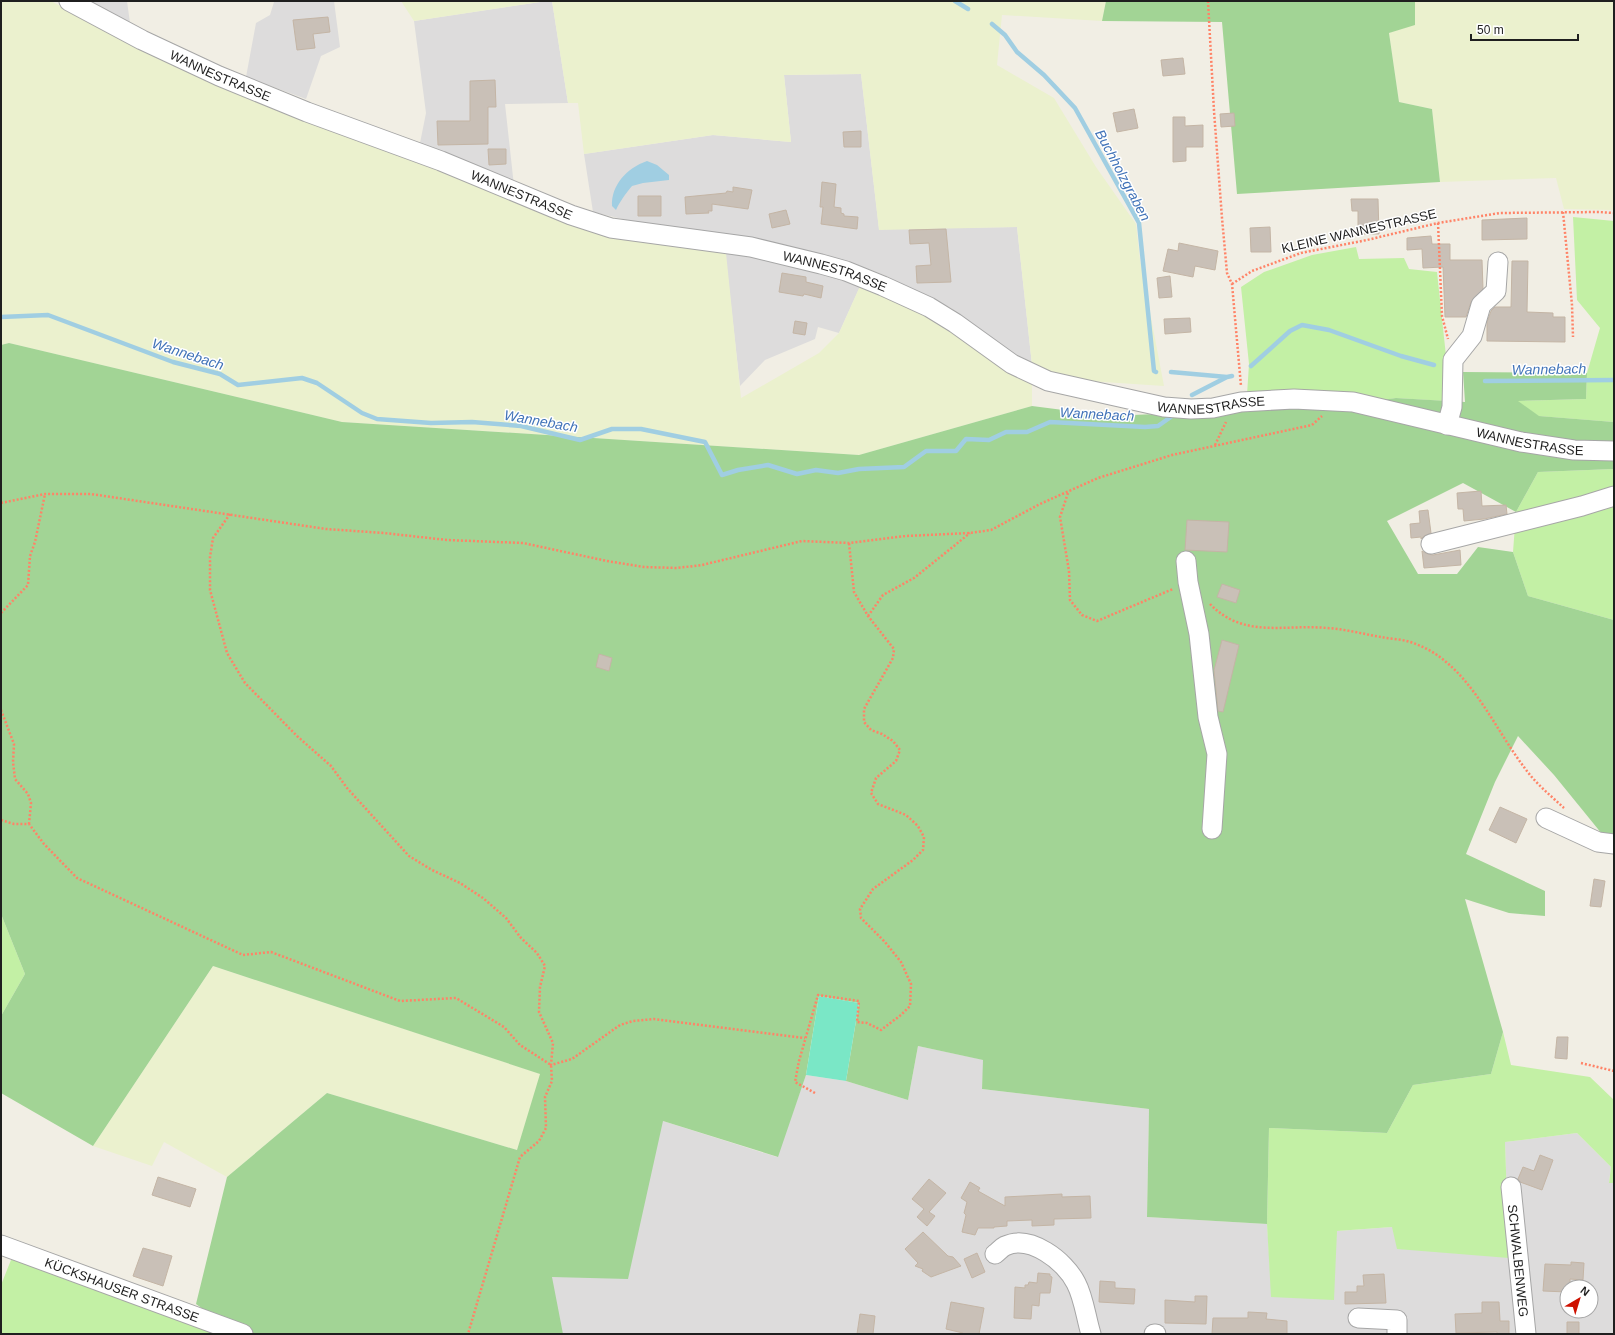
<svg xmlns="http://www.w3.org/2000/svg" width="1615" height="1335" font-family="Helvetica,sans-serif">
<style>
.residential{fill:#dddcdc;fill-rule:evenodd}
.farmland{fill:#ebf1ce}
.grass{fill:#c3f0a5}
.forest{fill:#a2d495}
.pitch{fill:#7ae7c6}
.water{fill:#a0cee2}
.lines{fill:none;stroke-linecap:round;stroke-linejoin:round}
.stream{stroke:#a0cee2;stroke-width:4.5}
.building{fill:#c9c0b7;stroke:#c4b5a5}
.minor-casing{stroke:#a6a6a6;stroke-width:21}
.path{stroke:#ff8367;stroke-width:2.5;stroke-dasharray:2 2;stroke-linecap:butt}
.minor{stroke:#fff;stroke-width:19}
.labels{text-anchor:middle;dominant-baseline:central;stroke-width:3;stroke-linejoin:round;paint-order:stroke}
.street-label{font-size:13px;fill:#1f1f1f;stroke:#fff}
.water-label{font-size:14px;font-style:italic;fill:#4173b8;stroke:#fff}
</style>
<rect width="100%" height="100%" fill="#f1eee4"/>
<path class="residential" d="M88,1H127L130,23Z
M306,1H334L340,47L321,56L306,99L246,77L256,23L270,15L274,2Z
M547,1H552L568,103L505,104L514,186L420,143L426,113L414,21Z
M861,74L879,229L1017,227L1032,365L1006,351L951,308L884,275L868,269L839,333L818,327L815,339L765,360L740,386L723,233L635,222L593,212L584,154L713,135L791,142L784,75Z
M918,1046L984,1060L982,1089L1149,1109L1147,1217L1267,1224L1272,1297L1337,1231L1392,1227L1509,1258L1505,1142L1577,1133L1611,1167L1609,1182L1614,1183V1334H479L663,1121L777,1157L806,1075L846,1081L908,1100ZM1567,1287H1591V1311H1567Z"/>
<path class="farmland" d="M1,1H51L140,50L447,173L726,253L741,398L819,353L839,333L860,286L886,295L940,322L1032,382V406L859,455L342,422L9,343L1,345Z
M401,1H547L414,21Z
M552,1H1106L1102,21L1002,15L997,65L1054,98L1096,167L1136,224L1140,260L1164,386L1073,380L1032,365L1017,227L879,230L861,74L784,75L791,142L713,135L584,154L578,103H568Z
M1415,1H1614V210L1564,209L1556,178L1440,182L1432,109L1399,102L1389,33L1415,24Z
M213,966L541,1074L517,1150L327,1093L227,1177L164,1142L152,1166L93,1146Z"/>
<path class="grass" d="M1573,217L1614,221V422L1538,416L1517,401L1586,399L1587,373L1600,328L1577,300Z
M1356,247L1359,259L1404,258L1409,269L1437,272L1446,356V401L1396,398L1371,402L1247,395L1249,364L1241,287L1264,272L1312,255Z
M1614,469V620L1528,596L1513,552L1516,512L1538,472Z
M1,914L25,974L1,1016Z
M1503,1032L1511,1065L1590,1077L1614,1100V1183H1609L1611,1167L1577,1133L1505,1142L1509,1258L1397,1249L1392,1227L1337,1231L1334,1300L1271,1297L1267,1224L1269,1128L1387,1133L1413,1085L1491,1074Z
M13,1255L213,1326L210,1334H1V1285Z"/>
<path class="forest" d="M1106,1H1415V25L1389,33L1399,102L1432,109L1440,182L1237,194L1222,22L1102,21Z
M9,343L342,422L859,455L1032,406L1110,416L1338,406L1396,398L1465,402L1463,372L1587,373L1586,399L1518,401L1539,416L1614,422V469L1538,472L1516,512L1463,483L1387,521L1418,574H1457L1478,547L1513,552L1528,596L1614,620V835L1602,834L1554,775L1518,736L1495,782L1466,854L1545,891V916L1509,913L1465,899L1503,1032L1491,1074L1413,1085L1387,1133L1269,1128L1267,1224L1147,1217L1149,1109L982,1089L983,1060L918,1046L908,1100L846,1081L859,1003L819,996L806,1075L778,1157L663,1121L628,1279L552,1277L563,1334H210L215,1318L196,1304L227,1177L327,1093L517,1150L540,1074L213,966L93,1146L1,1093V1016L25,974L1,914V345Z"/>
<path class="pitch" d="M819,996L859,1003L846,1081L806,1075Z"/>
<path class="water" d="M647,161L657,165L669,175V180L643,183L632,186C626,193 619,203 616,210L612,206C611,185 627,168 647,161Z"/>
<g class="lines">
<path class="stream" d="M955,1L968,9
M992,24L1005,35L1017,52L1044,75L1075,108L1139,223L1154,371L1156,372
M1,317L48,315L173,362L220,374L238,385L302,378L317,383L362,413L377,419L431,423L472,422L521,426L580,440L612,429H641L705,442L722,475L738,470L768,465L797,474L816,470L838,473L859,469L904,467L926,451H956L966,439L989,440L1006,432H1027L1050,422L1145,427L1158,426L1175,414
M1251,366L1290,331L1302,325L1329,330L1401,356L1434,365
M1171,372L1227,377
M1485,381L1614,380
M1192,395L1227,377L1232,376"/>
</g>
<path class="building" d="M328,17L330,32L313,34L315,48L297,50L293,20Z
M1183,58L1185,74L1163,76L1161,60Z
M495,80L496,107H488V144L438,145L437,121H470V81Z
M1134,109L1138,128L1117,132L1113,113Z
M1234,113L1235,126L1221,127L1220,114Z
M1173,117H1185V126L1203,125V147H1186V161L1173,162Z
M861,131V147H844L843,132Z
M488,149H506V164L489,165Z
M822,182L836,184L834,207L841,208V213L844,214V216L858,217L857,229L821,224L823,207H820Z
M733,187L752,190L748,209L712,204V211H708L709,213L686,214L685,197L726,193L727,191L733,192Z
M638,196H661V216H638Z
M1351,199H1378L1379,234H1358V211H1352Z
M786,210L790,224L772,228L769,214Z
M1527,218V239L1482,240V220Z
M1270,227L1271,252H1251L1250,228Z
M946,229L951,282L917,283L916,266L931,265L929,243L910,244L909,230Z
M1431,236L1432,244H1450V260H1482L1483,289L1471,302L1466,317H1445L1443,267L1423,268L1422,249L1407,250V238Z
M1179,243L1218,251L1215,270L1195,266L1193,277L1163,271L1168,249L1178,251Z
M1512,261H1528L1527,312L1553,313V317H1565V342L1487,341V322L1491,311L1495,307H1511Z
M782,273L806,277V282L823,286L821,298L804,294L803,296L779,292Z
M1170,276L1172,297L1159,298L1157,278Z
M1190,318L1191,332L1165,334L1164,319Z
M795,321L807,323L805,335L793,333Z
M1481,491L1482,506L1506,505L1507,514L1484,519L1464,521L1463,509H1458L1457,493Z
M1428,510L1431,533L1424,536L1421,539V537L1411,538L1410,524L1420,523L1419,511Z
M1187,520L1229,522L1227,552L1185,550Z
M1460,550L1461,565L1424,568L1422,551L1428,554L1433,555Z
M1222,584L1240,590L1236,603L1217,597Z
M1222,640L1239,645L1223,712L1218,711L1214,670Z
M599,654L612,658L609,671L596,667Z
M1500,807L1527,819L1516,843L1489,830Z
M1594,879L1605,881L1601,907L1590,906Z
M1557,1037H1568L1567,1059L1555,1058Z
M1540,1155L1553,1160L1542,1190L1520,1182L1518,1179L1523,1167L1534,1171Z
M158,1177L196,1189L190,1207L152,1195Z
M929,1179L946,1193L929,1212L935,1216L927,1226L917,1217L924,1209L912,1199Z
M970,1182L980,1188L978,1191L1005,1206V1197L1062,1194V1197L1090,1196L1091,1218L1054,1219V1225L1032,1226V1220L1007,1221V1226L994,1227V1228H978L975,1235L962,1232L966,1215L964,1213L967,1202L961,1198Z
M923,1232L948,1256L953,1257L961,1266L931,1277L922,1271L923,1269L915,1266L918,1263L905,1249Z
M143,1248L172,1256L163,1286L133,1276Z
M977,1253L985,1272L972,1278L964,1259Z
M1571,1262L1584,1263L1583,1280L1570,1279V1287H1567V1292L1543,1291L1545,1264L1571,1265Z
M1038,1273L1050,1274V1276L1052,1277L1050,1293H1040L1039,1306L1032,1305L1031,1319L1014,1318L1015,1287L1025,1288V1285H1028L1029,1282L1037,1283Z
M1384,1274L1386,1303L1345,1304V1292H1357V1286H1364L1363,1275Z
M1100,1281L1115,1282V1288L1135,1289L1134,1304L1099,1302Z
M1195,1296H1207L1206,1324L1165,1323V1300L1195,1302Z
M951,1302L984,1308L979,1334H963V1333L946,1329Z
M1482,1302H1499L1500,1321H1509V1334H1497V1332L1456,1333L1455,1314L1482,1313Z
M1248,1312L1267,1313L1266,1319L1287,1321V1334H1212L1213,1318H1248Z
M860,1314L875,1316L873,1334H857Z
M1567,1322H1579V1334H1567Z"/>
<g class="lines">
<defs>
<g id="minor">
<path id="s1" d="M69,1L142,40L219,76L307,112L441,161L571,215L611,228L751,247L821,264L846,271L883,286L929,307L955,323L1012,364L1048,381L1164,407L1191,409L1213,408L1241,402L1294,399L1353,402L1521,442L1574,450L1614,451"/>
<path d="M1447,425L1452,407L1453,360L1472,336L1481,305L1496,291L1498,262"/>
<path d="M1431,544L1582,506L1614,496"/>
<path d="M1186,561L1188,582L1199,634L1208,717L1217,754L1212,829"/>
<path d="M1546,818L1598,842L1614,844"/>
<path id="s2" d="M1511,1187L1526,1334"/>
<path id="s3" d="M1,1245L243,1334"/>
<path d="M995,1254C998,1252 1001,1248 1005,1246C1030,1234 1065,1261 1076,1283C1084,1298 1086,1318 1091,1334"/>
<path d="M1358,1318L1397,1320V1334"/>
<path d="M1154,1334H1156"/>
</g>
</defs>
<use href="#minor" class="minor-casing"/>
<path class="path" d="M1208,1L1214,111L1222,218L1227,273L1232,284L1241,386
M1563,212L1572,305L1573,337
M1438,223L1442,316L1448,339
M1232,284L1252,271L1301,253L1367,240L1438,223L1500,213L1599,212L1614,213
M1215,445L1226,422
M1068,493L1060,517L1069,571L1070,600L1082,615L1097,621L1173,589
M1,503L45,494H91L326,529L384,533L447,540L523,543L607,561L644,567L677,568L702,565L802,541L849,543L906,536L970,533L991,530L1040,504L1098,478L1172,455L1312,425L1322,416
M230,514L213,538L210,557V590L227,653L245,683L297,736L331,766L347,788L409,856L432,870L460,883L483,898L506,918L521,938L537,953L545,966L540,987L539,1012L553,1043L551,1065L572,1059L620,1025L633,1021L654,1019L805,1038
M1210,604C1244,639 1284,624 1327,628C1345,629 1363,634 1381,637C1391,639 1403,639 1413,643C1467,661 1492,725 1524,767C1535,783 1550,795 1564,808
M1,613L28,585L30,556L35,542L45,494
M868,616L883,595L914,578L970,533
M1,710L14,744L13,762L15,779L28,794L31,803L29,824
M1,820L14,824H29L44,844L77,878L243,955L271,952L400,1001L456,998L504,1027L520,1045L551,1065L552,1081L545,1097L546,1128L539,1141L520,1157L468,1334
M1581,1063L1614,1071
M815,1093L795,1082L799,1061L818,995L859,1001L857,1022L867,1023L881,1030L901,1015L910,1006L911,984L901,962L885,942L861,918L860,909L873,889L913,860L923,850L924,837L918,826L906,815L878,804L871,793L876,778L896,761L900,750L893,741L882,734L871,730L864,722V709L893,658L894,649L868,616L854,592L849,543"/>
<use href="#minor" class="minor"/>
</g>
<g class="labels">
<g class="street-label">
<text stroke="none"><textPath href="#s1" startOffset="169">WANNESTRASSE</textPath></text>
<text stroke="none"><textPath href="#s1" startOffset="493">WANNESTRASSE</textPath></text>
<text transform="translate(1359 231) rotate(-13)">KLEINE WANNESTRASSE</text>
<text stroke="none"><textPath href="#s1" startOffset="817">WANNESTRASSE</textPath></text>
<text stroke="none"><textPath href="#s1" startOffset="1225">WANNESTRASSE</textPath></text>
<text stroke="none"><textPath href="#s1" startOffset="1549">WANNESTRASSE</textPath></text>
<text stroke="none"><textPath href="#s2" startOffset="74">SCHWALBENWEG</textPath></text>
<text stroke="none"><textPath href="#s3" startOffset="129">KÜCKSHAUSER STRASSE</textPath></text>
</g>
<g class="water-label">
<text transform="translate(1123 175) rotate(62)">Buchholzgraben</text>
<text transform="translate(188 354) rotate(18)">Wannebach</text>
<text transform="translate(1549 369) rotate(-1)">Wannebach</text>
<text transform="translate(1097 414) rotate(3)">Wannebach</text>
<text transform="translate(541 421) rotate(10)">Wannebach</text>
</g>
</g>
<rect width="1615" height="1335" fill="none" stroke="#1f1f1f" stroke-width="4"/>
<g transform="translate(1579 1299) rotate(38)"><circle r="19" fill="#ffffff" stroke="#a5a5a5"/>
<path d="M0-3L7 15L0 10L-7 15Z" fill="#ce1100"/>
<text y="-6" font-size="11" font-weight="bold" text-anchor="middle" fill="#1f1f1f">N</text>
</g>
<path d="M1471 34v6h107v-6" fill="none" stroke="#1f1f1f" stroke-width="2"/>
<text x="1477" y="34" font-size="12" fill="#1f1f1f" stroke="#ffffff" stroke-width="3" paint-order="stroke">50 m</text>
</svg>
